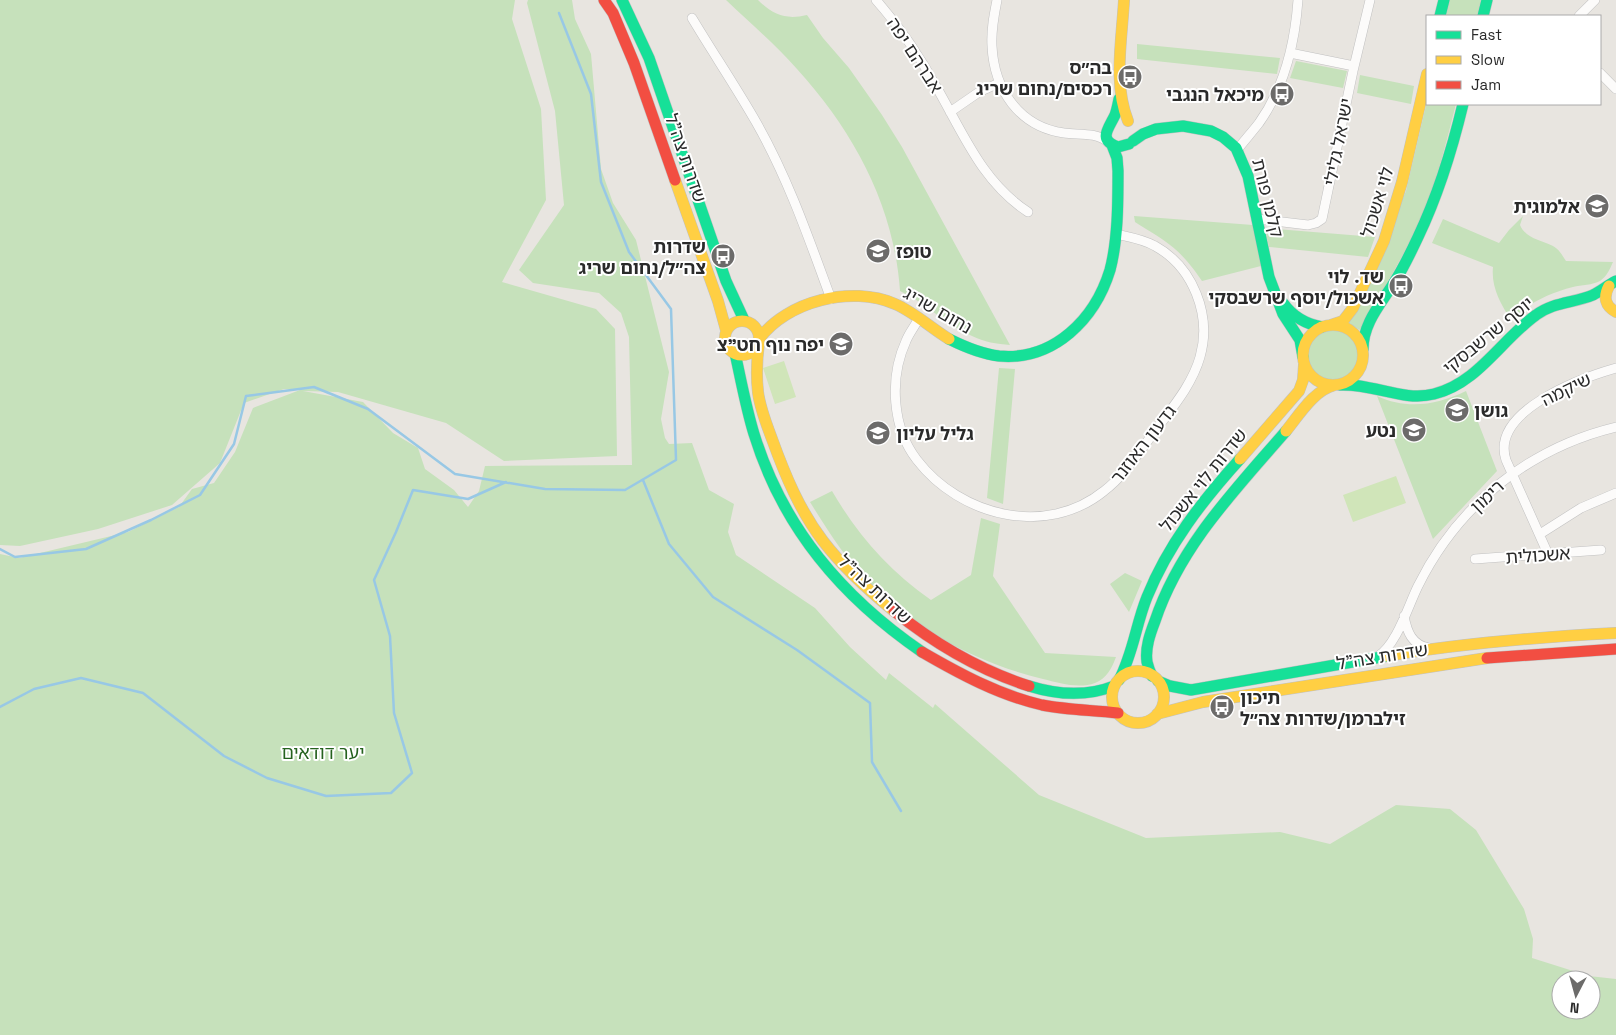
<svg xmlns="http://www.w3.org/2000/svg" width="1616" height="1035" font-family="'Space Grotesk','Noto Sans Hebrew',sans-serif">
<style>
.green{fill:#c6e1bb;fill-rule:evenodd}
.pitch{fill:#d0e5b9}
.lines{fill:none;stroke-linecap:round;stroke-linejoin:round}
.stream{stroke:#98c8e5;stroke-width:2.5}
.street-casing{stroke:#c1c1c1;stroke-width:10}
.fast-casing{stroke:#c1c1c1;stroke-width:12}
.slow-casing{stroke:#c1c1c1;stroke-width:12}
.jam-casing{stroke:#c1c1c1;stroke-width:12}
.street{stroke:#fcfbfa;stroke-width:9}
.fast{stroke:#16e098;stroke-width:11}
.slow{stroke:#ffcf43;stroke-width:11}
.jam{stroke:#f24e42;stroke-width:11}
.labels{text-anchor:middle;dominant-baseline:central;stroke-width:4;stroke-linejoin:round;paint-order:stroke}
.street-label{font-size:18px;fill:#2a2a2a;stroke:#fff}
.poi-label{font-size:18px;font-weight:bold;fill:#2a2a2a;stroke:#fff;text-anchor:end}
.park-label{font-size:18px;fill:#25621e;stroke:#fff}
</style>
<rect width="100%" height="100%" fill="#e8e5e0"/>
<path class="green" d="M0,0H515L512,19L541,109L546,200L502,282L596,309L615,329L617,456L504,461L446,423L338,392L303,391L363,402L393,433L418,448L425,469L454,490L468,507L479,491L485,466L632,465L629,337L621,313L599,293L533,283L519,270L564,205L555,111L527,3L528,0H572L575,19L591,54L601,169L613,203L636,240L669,372L661,419L665,438L669,444L692,443L709,490L734,504L728,532L736,555L815,608L850,647L886,680L889,673L933,708L935,704L1039,795L1146,838L1280,832L1330,844L1396,805L1450,809L1476,830L1524,909L1533,939L1532,958L1589,976L1616,979V1035H0V554L19,558L128,532L179,507L192,489L214,483L235,452L253,408L300,390L284,389L244,403L220,463L172,505L98,529L20,546L0,545ZM1561,980H1591V1010H1561Z
M726,0H758C773,15 786,20 807,15L823,38L849,68L882,115L902,147L1010,345C997,344 984,342 972,336C946,325 926,303 900,291C894,205 854,132 797,69C775,44 750,23 726,0Z
M1450,0H1481L1477,16H1446Z
M1137,44L1280,58L1277,74L1137,59Z
M1296,61L1347,71L1343,88L1290,78Z
M1360,75L1414,86L1411,104L1357,93Z
M1427,101V104H1456C1447,139 1439,174 1425,207C1408,250 1383,290 1360,330L1347,323L1406,191Z
M1134,216L1253,225L1261,266L1202,281C1181,250 1169,243 1138,224L1135,222Z
M1523,216L1520,225C1526,239 1541,240 1553,246C1559,249 1562,255 1566,261L1613,262C1610,269 1607,276 1600,281C1593,285 1581,285 1573,287C1549,293 1529,303 1511,320C1500,303 1491,287 1493,267L1432,243L1443,219L1499,243L1509,230Z
M1265,228L1375,237L1368,257L1269,247Z
M1308 355a25 25 0 1 1 50 0a25 25 0 1 1-50 0Z
M999,368L1015,369L1003,504L987,498Z
M1466,391L1497,471L1433,539L1377,396C1407,410 1437,405 1466,391Z
M832,491C857,534 889,571 931,600L971,575L981,518L1000,524L993,576L1045,653L1116,657C1112,668 1107,678 1095,683C1079,689 1059,683 1043,679C978,663 918,632 871,584C846,560 828,531 810,502Z
M1125,573L1142,581L1129,612L1110,584Z"/>
<path class="pitch" d="M784,361L796,397L775,404L763,368Z
M1396,476L1406,503L1353,522L1343,495Z"/>
<g class="lines">
<path class="stream" d="M643,480L669,544L713,597L797,650L870,703L872,762L901,811
M0,549L15,557L86,549L151,520L200,495L234,444L246,396L314,387L368,409L455,474L545,489L625,490L676,460L671,309L629,252L601,182L591,94L559,13
M0,707L34,689L81,678L143,693L224,756L267,778L326,796L391,793L412,773L394,713L390,636L374,580L396,532L413,490L468,499L506,482"/>
<defs>
<path id="street" d="M876,0C900,27 920,57 937,88C963,133 982,182 1028,212
M997,0C994,15 991,30 992,46C994,89 1019,127 1064,133C1079,135 1096,132 1108,142
M1579,16L1595,0
M692,18C713,53 736,87 756,122C788,178 809,239 831,299
M1290,53L1354,66
M1600,73L1616,89
M950,112L979,92L999,83
M1237,150C1244,141 1252,132 1259,123C1284,88 1295,42 1298,0
M1257,219L1308,225L1316,223L1322,219L1353,71L1370,0
M919,318C915,326 909,333 906,341C889,378 892,428 917,460C960,516 1046,538 1104,491C1125,475 1139,452 1155,431C1172,408 1192,385 1200,357C1212,315 1193,267 1155,246C1143,239 1129,237 1116,234
M1540,534L1581,508L1616,493
M1548,554L1506,460C1490,411 1581,378 1616,368
M1475,559L1601,550
M1404,616C1407,632 1412,645 1429,648
M1377,657C1397,645 1408,606 1418,586C1458,505 1529,448 1616,427"/>
<path id="fast" d="M622,0L649,58L726,281L744,320
M1440,16L1444,0
M1483,16L1487,0
M1119,99C1118,104 1117,110 1115,115C1109,128 1097,140 1118,147L1129,144
M1133,141L1143,134L1156,129L1183,126L1211,131L1223,137L1236,148L1248,176L1269,277L1283,314L1300,340L1303,357
M1283,303C1293,317 1305,324 1322,327
M949,339C965,347 982,354 999,356C1054,361 1095,319 1110,270C1118,240 1118,202 1118,171L1117,158L1112,145
M1363,349C1363,322 1382,303 1395,281C1404,267 1411,252 1418,237C1438,195 1452,150 1463,104
M735,353C741,380 746,408 754,434C783,528 842,597 922,652
M1340,385C1372,383 1403,402 1434,394C1478,383 1501,340 1536,315C1553,302 1574,303 1593,295C1601,291 1608,285 1616,281
M1152,676C1150,672 1148,666 1147,662C1145,648 1150,634 1155,621C1180,546 1235,490 1286,431
M1119,680C1133,654 1136,624 1147,597C1168,545 1202,501 1240,459
M1158,681L1170,686L1191,690L1387,656
M1029,686C1058,695 1086,697 1114,686"/>
<path id="slow" d="M1124,0C1122,39 1113,84 1128,121
M675,180L718,301L726,330
M1609,286C1603,297 1605,306 1616,312
M725 338a17 17 0 1 1 34 0a17 17 0 1 1-34 0Z
M1303 355a30 30 0 1 1 60 0a30 30 0 1 1-60 0Z
M1331,325L1343,321L1353,308L1384,241L1402,182L1427,74
M759,339C787,301 851,285 895,304C914,312 931,328 949,339
M759,342C757,358 756,375 758,392C760,408 766,423 772,439C785,475 800,511 823,541C843,567 868,590 894,611
M1286,431C1299,415 1314,390 1335,385
M1240,459L1299,391L1303,380L1304,365
M1387,656C1463,643 1539,637 1616,633
M1112 697a26 26 0 1 1 52 0a26 26 0 1 1-52 0Z
M1157,714L1203,702L1487,658"/>
<path id="jam" d="M604,0L613,13L634,63L675,180
M894,611C935,644 979,670 1029,686
M922,652C960,674 999,695 1042,705C1067,710 1093,710 1118,713
M1487,658L1616,649"/>
</defs>
<use href="#street" class="street-casing"/>
<use href="#fast" class="fast-casing"/>
<use href="#slow" class="slow-casing"/>
<use href="#jam" class="jam-casing"/>
<use href="#street" class="street"/>
<use href="#fast" class="fast"/>
<use href="#slow" class="slow"/>
<use href="#jam" class="jam"/>
</g>
<defs>
<symbol id="bus-disc" viewBox="-11 -11 22 22"><circle r="9.5" fill="#6c6b6a" stroke="#fff"/><path d="M-5-6H5V4H4V6H2V4H-2V6H-4V4H-5ZM-3.5-4V0h7V-4ZM-3.5 1.2v1.5H-2V1.2ZM2 1.2v1.5H3.5V1.2Z" fill="#fff"/></symbol>
<symbol id="school-disc" viewBox="-11 -11 22 22"><circle r="9.5" fill="#6c6b6a" stroke="#fff"/><path d="M0-5L7-2L0 1L-7-2ZM-4 1L0 2.5L4 1V4Q0 6-4 4Z" fill="#fff"/></symbol>
</defs>
<g fill-rule="evenodd">
<use href="#bus-disc" x="1116" y="63" width="28" height="28"/>
<use href="#bus-disc" x="1268" y="80" width="28" height="28"/>
<use href="#school-disc" x="1583" y="192" width="28" height="28"/>
<use href="#school-disc" x="864" y="237" width="28" height="28"/>
<use href="#bus-disc" x="709" y="242" width="28" height="28"/>
<use href="#bus-disc" x="1387" y="272" width="28" height="28"/>
<use href="#school-disc" x="827" y="330" width="28" height="28"/>
<use href="#school-disc" x="1443" y="396" width="28" height="28"/>
<use href="#school-disc" x="1400" y="416" width="28" height="28"/>
<use href="#school-disc" x="864" y="419" width="28" height="28"/>
<use href="#bus-disc" x="1208" y="693" width="28" height="28"/>
</g>
<g class="labels">
<g class="street-label">
<text transform="translate(915 55) rotate(57)">אברהם יפה</text>
<text transform="translate(1338 142) rotate(-79)">ישראל גלילי</text>
<text transform="translate(686 158) rotate(71)">שדרות צה"ל</text>
<text transform="translate(1268 198) rotate(76)">קלמן פורת</text>
<text transform="translate(1377 202) rotate(-73)">לוי אשכול</text>
<text transform="translate(938 310) rotate(30)">נחום שריג</text>
<text transform="translate(1488 335) rotate(-39)">יוסף שרשבסקי</text>
<text transform="translate(1566 389) rotate(-26)">שיקמה</text>
<text transform="translate(1143 444) rotate(-52)">גדעון האוזנר</text>
<text transform="translate(1203 480) rotate(-51)">שדרות לוי אשכול</text>
<text transform="translate(1487 496) rotate(-43)">רימון</text>
<text transform="translate(1538 555) rotate(-4)">אשכולית</text>
<text transform="translate(875 589) rotate(43)">שדרות צה"ל</text>
<text transform="translate(1382 656) rotate(-9)">שדרות צה"ל</text>
</g>
<g class="poi-label">
<text x="1112" y="67">בה״ס<tspan x="1112" dy="21">רכסים/נחום שריג</tspan></text>
<text x="1264" y="94">מיכאל הנגבי</text>
<text x="1580" y="206">אלמוגית</text>
<text x="706" y="246">שדרות<tspan x="706" dy="21">צה״ל/נחום שריג</tspan></text>
<text x="896" y="251" text-anchor="start">טופז</text>
<text x="1384" y="276">שד. לוי<tspan x="1384" dy="21">אשכול/יוסף שרשבסקי</tspan></text>
<text x="824" y="344">יפה נוף חט"צ</text>
<text x="1474" y="410" text-anchor="start">גושן</text>
<text x="1396" y="430">נטע</text>
<text x="896" y="433" text-anchor="start">גליל עליון</text>
<text x="1240" y="697" text-anchor="start">תיכון<tspan x="1240" dy="21">זילברמן/שדרות צה״ל</tspan></text>
</g>
<g class="park-label">
<text x="323" y="752">יער דודאים</text>
</g>
</g>
<rect x="1426" y="15" width="175" height="90" fill="#ffffff" stroke="#aaaaaa"/>
<rect x="1436" y="31" width="25" height="8" fill="#16e098" stroke="#aaaaaa"/>
<text x="1471" y="40" font-size="15" fill="#2a2a2a">Fast</text>
<rect x="1436" y="56" width="25" height="8" fill="#ffcf43" stroke="#aaaaaa"/>
<text x="1471" y="65" font-size="15" fill="#2a2a2a">Slow</text>
<rect x="1436" y="81" width="25" height="8" fill="#f24e42" stroke="#aaaaaa"/>
<text x="1471" y="90" font-size="15" fill="#2a2a2a">Jam</text>
<g transform="translate(1576 995) rotate(186)"><circle r="24" fill="#ffffff" stroke="#aaaaaa"/>
<path d="M0-4L9 19L0 12L-9 19Z" fill="#6c6b6a"/>
<text y="-8" font-size="14" font-weight="bold" text-anchor="middle" fill="#2a2a2a">N</text>
</g>
</svg>
